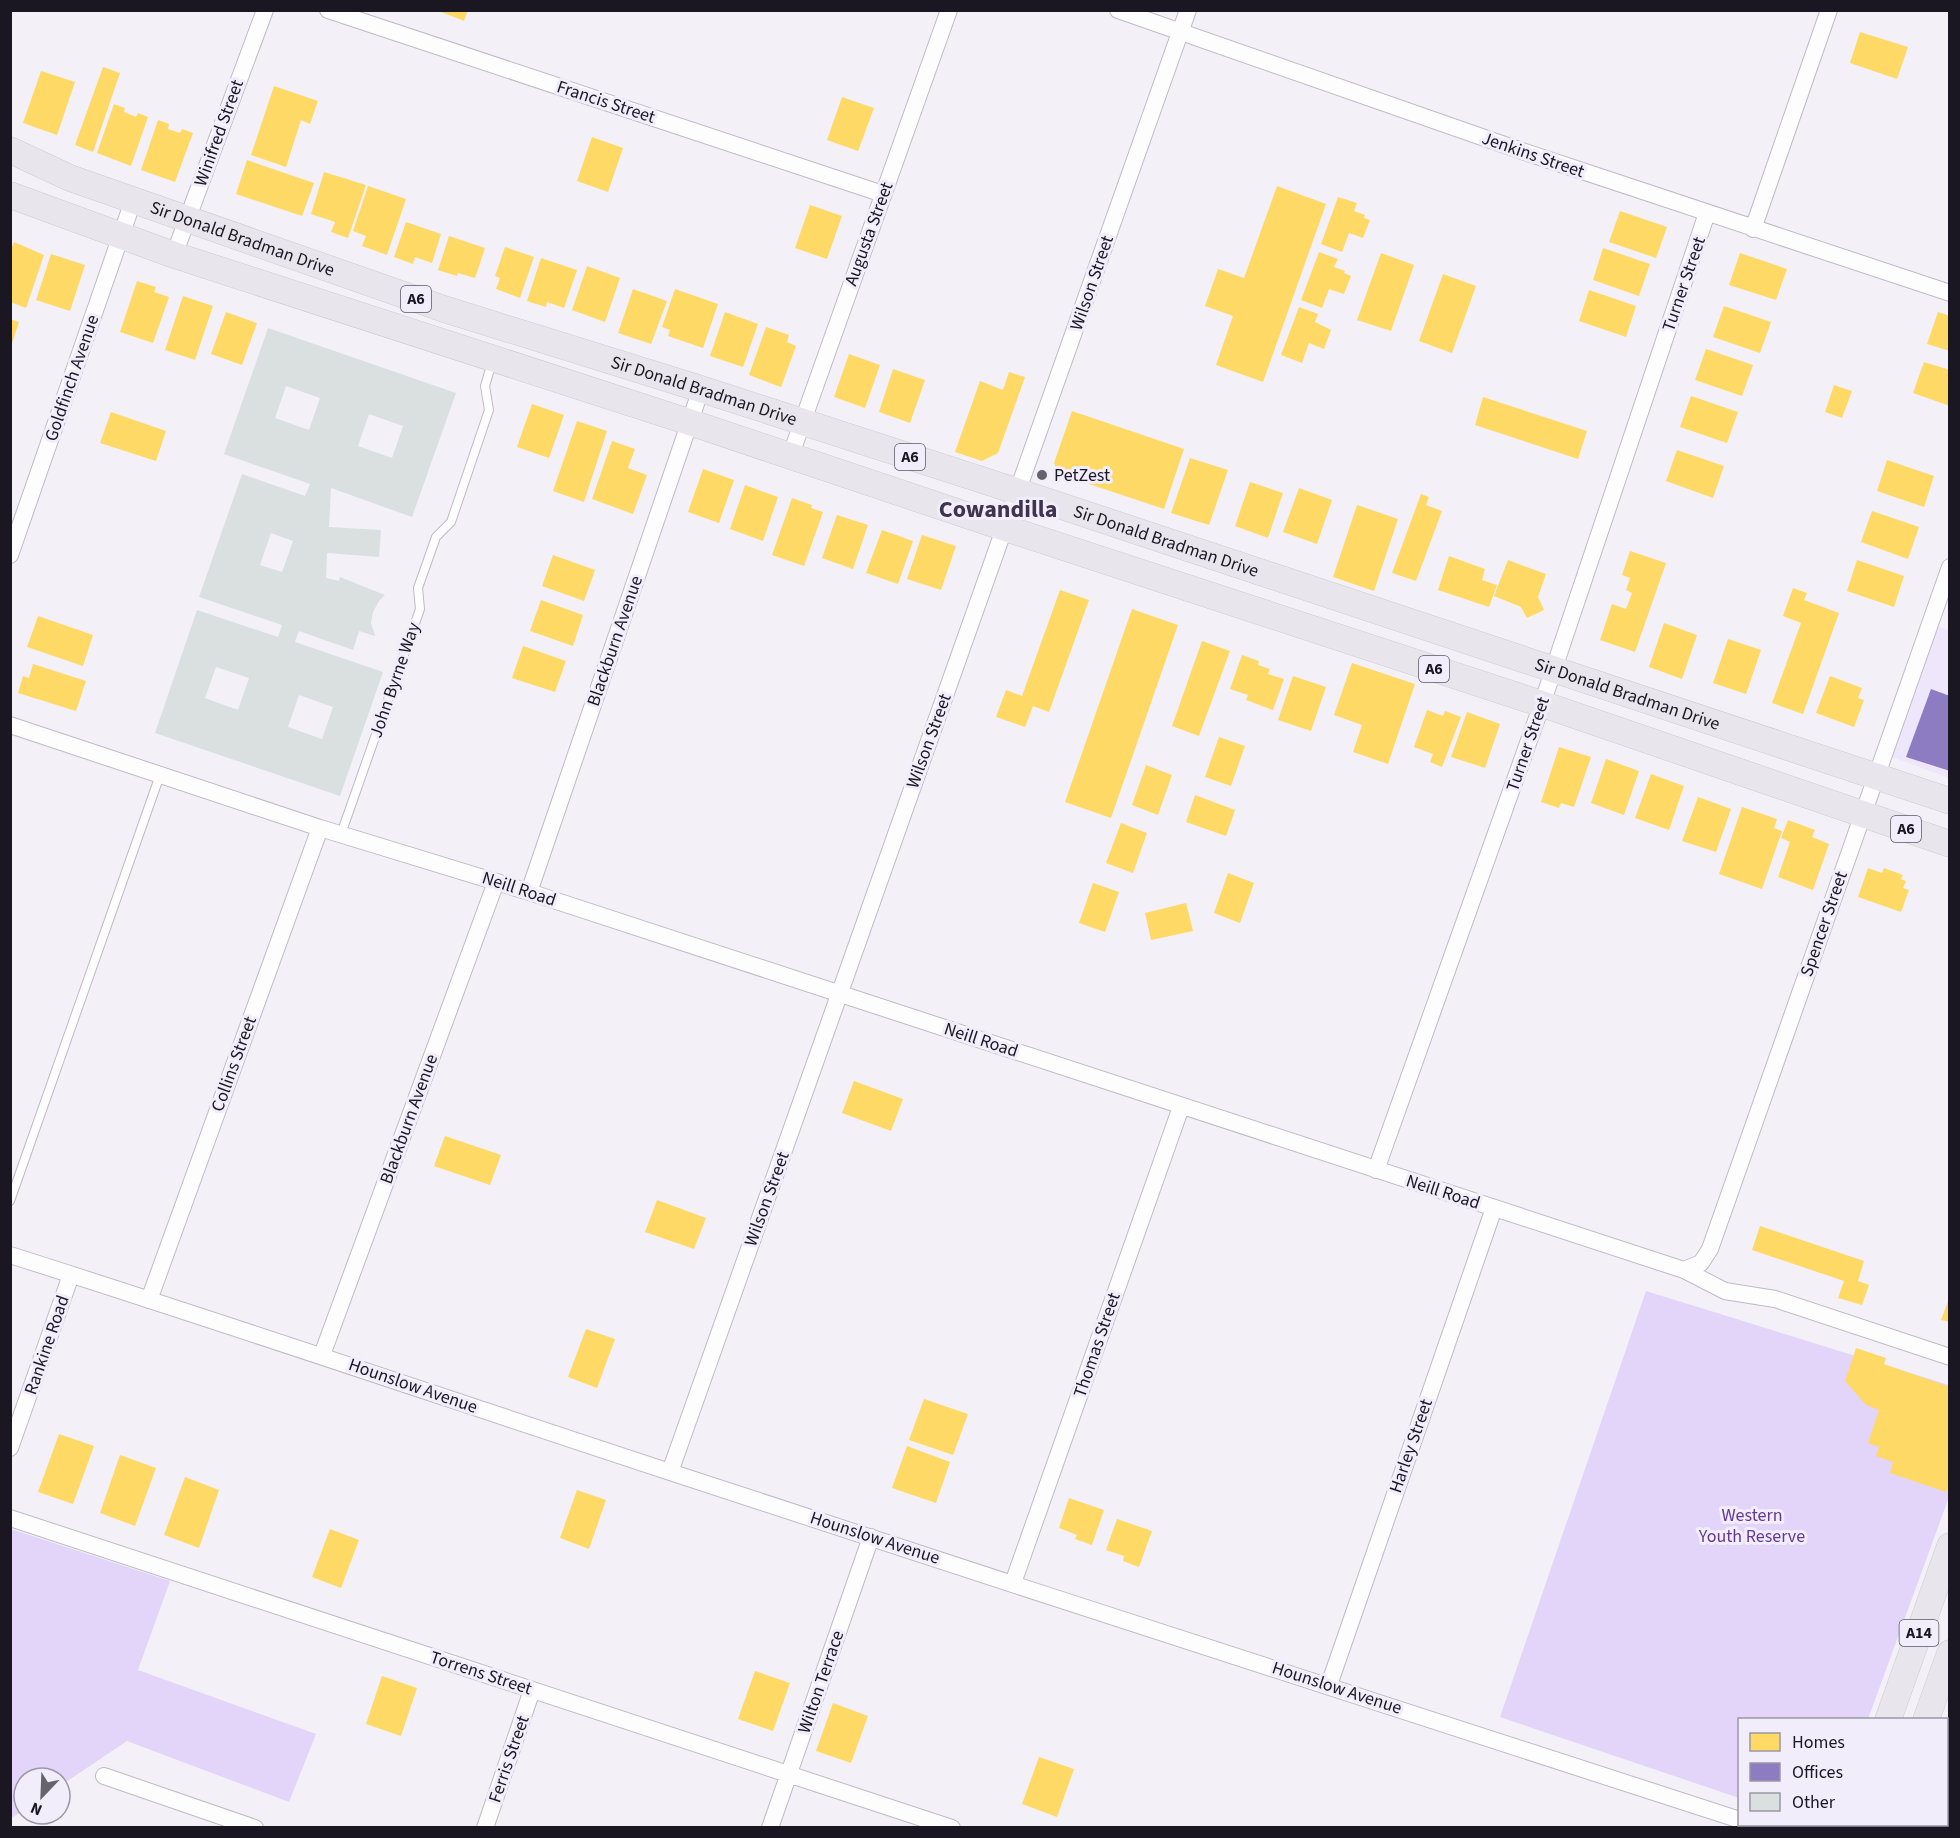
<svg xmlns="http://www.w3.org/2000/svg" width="1960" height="1838" font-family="'Source Sans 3',sans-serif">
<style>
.built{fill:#eee6fb}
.green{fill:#e3d4f9}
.homes{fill:#ffd966}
.offices{fill:#8e7cc3}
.building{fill:#d9e0df;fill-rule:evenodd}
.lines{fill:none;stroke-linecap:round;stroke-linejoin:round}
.lane-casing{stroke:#bfbbc5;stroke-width:10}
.street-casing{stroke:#bfbbc5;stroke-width:18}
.primary-casing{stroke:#cdcbd0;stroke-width:27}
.lane{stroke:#fdfdfe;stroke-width:8}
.street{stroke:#fdfdfe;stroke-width:16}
.primary{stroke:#e8e6ec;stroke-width:26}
.poi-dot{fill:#67636d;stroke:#f2edfb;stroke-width:2}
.labels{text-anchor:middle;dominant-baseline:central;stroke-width:6;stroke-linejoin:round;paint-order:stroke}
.shield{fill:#f2edfb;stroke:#5c5763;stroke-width:1.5}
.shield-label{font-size:16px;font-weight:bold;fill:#1b1722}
.street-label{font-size:18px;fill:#1b1722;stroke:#f2edfb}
.poi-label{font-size:18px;fill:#1b1722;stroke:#f2edfb;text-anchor:start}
.park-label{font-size:18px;fill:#663799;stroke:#f2edfb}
.district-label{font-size:24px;font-weight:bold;fill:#3e344e;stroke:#f2edfb}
</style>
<rect width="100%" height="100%" fill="#f3f0f8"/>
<path class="built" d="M1930,624L1949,630V778L1884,754Z"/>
<path class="green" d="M1646,1291L1949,1385V1497L1868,1719L1740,1720L1739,1798L1500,1717Z
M11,1529L170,1581L138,1670L316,1734L289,1802L127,1741L60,1786V1778H24V1810L13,1817L11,1816Z"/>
<path class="homes" d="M436,10H468L464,21Z
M1860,32L1908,47L1897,79L1850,63Z
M103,67L120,73L93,152L75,145Z
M41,71L75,82L57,135L23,123Z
M274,86L318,101L310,124L301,120L286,167L251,155Z
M842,97L874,108L858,151L827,140Z
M114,104L125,108L124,112L136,117L138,113L148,117L131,166L97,153Z
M158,120L169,124L168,129L180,133L182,129L193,133L175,182L141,170Z
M592,137L623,148L608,192L577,181Z
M247,160L314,183L302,216L236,194Z
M324,172L366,185L348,238L331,232L335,222L311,214Z
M368,186L406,199L387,255L362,246L366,236L353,231Z
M1277,186L1326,204L1263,382L1216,365L1233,316L1205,306L1218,269L1244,278Z
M1338,197L1357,203L1354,211L1365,215L1364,218L1370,220L1363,238L1349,233L1342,252L1321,244Z
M810,205L842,216L827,259L795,248Z
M1620,211L1667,227L1656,258L1609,242Z
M406,222L441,234L432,263L415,257L413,264L394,257Z
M449,236L485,248L475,278L458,273L457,276L438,270Z
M14,242L44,255L26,308L10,302V252Z
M505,247L534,257L520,298L496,289L500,278L495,276Z
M1603,248L1650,264L1639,296L1593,280Z
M1319,252L1338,259L1334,267L1345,271L1344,273L1351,276L1344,294L1329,289L1322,308L1301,300Z
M1381,253L1414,265L1391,331L1357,320Z
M1740,253L1787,269L1776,300L1729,285Z
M51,254L85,265L70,311L36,300Z
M541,258L577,270L564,308L547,302L546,307L527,301Z
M587,266L620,278L605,322L572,310Z
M1443,274L1476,286L1452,353L1419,341Z
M137,281L156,287L154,292L169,297L153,343L120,332Z
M633,289L667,301L651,344L618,333Z
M675,289L718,304L703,348L668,336L670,330L662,327Z
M1589,290L1636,306L1626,337L1579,321Z
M183,296L213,306L195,360L165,350Z
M1724,306L1771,322L1760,353L1713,337Z
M1299,307L1318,314L1315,322L1331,330L1324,349L1309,343L1302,363L1281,355Z
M226,312L257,323L242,365L211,354Z
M725,312L758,324L743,367L710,356Z
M1938,312L1950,316V351L1927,344Z
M10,319L19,322L11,346H10Z
M766,327L789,335L787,342L796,346L781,387L749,375Z
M1706,349L1753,365L1742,396L1695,380Z
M849,354L880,365L865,408L834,397Z
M1924,362L1950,370V406L1913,393Z
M893,369L925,380L910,423L879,412Z
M1009,372L1025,377L998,453L982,461L955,452L980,381L1003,390Z
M1834,385L1852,391L1842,418L1825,412Z
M1691,396L1738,412L1727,443L1680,427Z
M1483,397L1587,431L1578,459L1475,425Z
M532,404L564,415L549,458L517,447Z
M1072,411L1184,449L1164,509L1059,474L1054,463Z
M111,412L166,431L156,461L100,443Z
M577,421L607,431L584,502L553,491Z
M612,441L635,449L628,468L647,475L633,514L592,499Z
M1677,450L1724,466L1713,498L1666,481Z
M1190,458L1228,470L1209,525L1171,513Z
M1887,460L1934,476L1924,507L1877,491Z
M703,469L734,480L719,523L688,512Z
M1250,482L1283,493L1268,538L1235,526Z
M745,485L778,497L763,541L730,529Z
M1299,488L1332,500L1317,544L1283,532Z
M1421,494L1429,497L1426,505L1442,511L1416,581L1392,573Z
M792,498L812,505L811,508L823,512L804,566L772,555Z
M1357,505L1398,519L1374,591L1333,577Z
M1872,511L1919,527L1908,559L1861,542Z
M837,515L868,525L853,569L822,558Z
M882,530L913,541L898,584L866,573Z
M922,535L956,546L941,590L907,579Z
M1630,551L1666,563L1635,652L1600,640L1612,604L1626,609L1632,593L1626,590L1630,578L1622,575Z
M553,555L595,570L584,601L542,586Z
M1449,556L1485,569L1482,580L1497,585L1489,607L1438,590Z
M1508,560L1546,574L1538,597L1544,610L1527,618L1521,607L1494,596Z
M1857,560L1904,576L1894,607L1847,591Z
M1793,588L1807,593L1804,600L1839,613L1803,714L1772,703L1801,623L1783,616Z
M1060,590L1089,600L1049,712L1033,706L1025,727L996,717L1006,690L1022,696Z
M541,600L583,615L573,646L530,631Z
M1132,609L1178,625L1111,818L1065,802Z
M38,616L93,635L83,666L27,647Z
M1664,623L1697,635L1682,679L1649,667Z
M1728,639L1761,650L1746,694L1713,683Z
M1202,641L1230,651L1199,736L1172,726Z
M523,646L566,661L555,692L512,678Z
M1242,655L1259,661L1258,665L1270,669L1268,674L1284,679L1273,710L1246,700L1248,695L1230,689Z
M1352,663L1415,684L1388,764L1353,752L1362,725L1334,715Z
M33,664L86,681L76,711L18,693L23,676L29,678Z
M1293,676L1326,687L1311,731L1278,720Z
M1830,676L1862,688L1858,698L1864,700L1854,727L1816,713Z
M1427,710L1443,716L1445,711L1461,717L1442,767L1430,762L1433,754L1414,747Z
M1467,712L1500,724L1485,768L1451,757Z
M1219,737L1245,746L1231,786L1205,777Z
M1559,747L1591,757L1574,807L1561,803L1559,808L1541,802Z
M1606,759L1639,771L1624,815L1591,803Z
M1146,765L1172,775L1158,815L1132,805Z
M1651,774L1684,786L1669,830L1635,818Z
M1195,795L1235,810L1226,836L1186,822Z
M1698,797L1731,809L1716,852L1682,841Z
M1742,807L1777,819L1774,828L1782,831L1762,889L1719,874Z
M1788,820L1815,830L1812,837L1829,844L1813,890L1778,877L1790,842L1781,838Z
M1121,823L1147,833L1133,873L1106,863Z
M1868,868L1882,873L1884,868L1903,875L1901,879L1906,881L1903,888L1909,890L1901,912L1858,897Z
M1228,873L1254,883L1240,923L1214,913Z
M1093,883L1119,892L1105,932L1079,923Z
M1186,903L1193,931L1151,940L1145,913Z
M854,1081L903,1099L891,1131L842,1113Z
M445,1136L501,1155L490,1185L434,1166Z
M657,1200L706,1218L694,1249L645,1232Z
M1760,1226L1864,1261L1858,1281L1869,1285L1862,1305L1838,1298L1844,1281L1752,1250Z
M1950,1296V1322L1941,1320Z
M586,1329L615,1339L597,1388L568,1377Z
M1856,1348L1886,1358L1884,1364L1950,1387V1483L1946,1492L1890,1473L1893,1462L1876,1456L1879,1447L1868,1443L1879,1410L1866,1405L1845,1381Z
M924,1399L968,1414L953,1455L909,1440Z
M59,1434L94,1446L73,1504L38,1492Z
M907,1446L950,1462L936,1503L892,1488Z
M120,1455L156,1468L135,1526L100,1513Z
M185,1477L219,1490L199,1548L164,1535Z
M577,1490L606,1500L589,1549L560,1538Z
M1069,1498L1104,1510L1092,1545L1075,1539L1077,1535L1059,1528Z
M1117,1519L1152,1531L1139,1567L1123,1561L1124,1556L1106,1550Z
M330,1529L359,1540L341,1588L312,1577Z
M755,1671L790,1683L773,1731L738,1719Z
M382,1676L417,1688L401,1736L366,1724Z
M833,1703L868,1716L851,1763L816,1751Z
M1039,1757L1074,1769L1057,1817L1022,1804Z"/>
<path class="offices" d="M1931,689L1950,696V771L1906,757Z"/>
<path class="building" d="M268,328L456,393L412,517L331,488L329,527L381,530L379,557L327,553L326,578L339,581L340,577L385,595L379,601L373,612L371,623L375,636L359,631L353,650L299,631L295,642L383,672L340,796L155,733L197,610L278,637L282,625L199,597L242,474L305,496L310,484L224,454ZM286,386L320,398L309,430L275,418ZM369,414L403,426L392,458L358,446ZM271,533L293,541L282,572L260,565ZM216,667L249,678L238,710L205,698ZM299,695L333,707L322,739L288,727Z"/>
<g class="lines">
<defs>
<path id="lane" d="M341,834L420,609L418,588L436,537L451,522L489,410L485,386L492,362
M10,1201L160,775"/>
<path id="street" d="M328,10L883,194
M1118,10L1519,150L1950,293
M1753,229L1829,10
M174,255L265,10
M790,457L949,10
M10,555L133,201
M10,725L320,828L529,892L1684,1270L1725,1291L1775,1299L1950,1357
M529,892L701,389
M1376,1170L1542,704L1707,213
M10,1255C231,1325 451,1400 670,1472C1026,1590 1384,1703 1740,1820
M1684,1270L1701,1263L1710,1249L1950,567
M149,1300L320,828
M322,1355L496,882
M10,1448L71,1275
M670,1472L1188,10
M10,1518L952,1828
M1013,1583L1181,1107
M1329,1685L1494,1208
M104,1776L255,1828
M1752,1824L1761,1828
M485,1828L532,1690
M770,1828L871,1537"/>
<g id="primary">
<path id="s1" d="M10,150L70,178L444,309L701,389L1019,492L1950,801"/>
<path d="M10,195L174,255L689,422L1005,528L1542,704L1950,844"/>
<path d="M1888,1720L1950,1546"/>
<path d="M1926,1720L1950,1653"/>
<path d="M1849,1828L1850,1824"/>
<path d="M1888,1828L1889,1824"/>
</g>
</defs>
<use href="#lane" class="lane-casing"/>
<use href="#street" class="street-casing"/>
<use href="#primary" class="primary-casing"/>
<use href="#lane" class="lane"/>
<use href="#street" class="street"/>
<use href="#primary" class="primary"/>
</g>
<circle class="poi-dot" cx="1042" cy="475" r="6"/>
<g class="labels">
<g class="shield">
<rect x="401" y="286" width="30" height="26" rx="4.5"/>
<rect x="895" y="444" width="30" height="26" rx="4.5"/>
<rect x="1419" y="656" width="30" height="26" rx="4.5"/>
<rect x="1891" y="816" width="30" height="26" rx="4.5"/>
<rect x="1899.5" y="1620" width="39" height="26" rx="4.5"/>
</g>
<g class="shield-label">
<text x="416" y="299">A6</text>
<text x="910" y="457">A6</text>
<text x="1434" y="669">A6</text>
<text x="1906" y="829">A6</text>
<text x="1919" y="1633">A14</text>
</g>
<g class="street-label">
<text transform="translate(606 102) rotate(18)">Francis Street</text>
<text transform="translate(219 133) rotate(-70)">Winifred Street</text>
<text transform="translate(1533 155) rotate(19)">Jenkins Street</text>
<text transform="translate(869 234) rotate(-70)">Augusta Street</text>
<text stroke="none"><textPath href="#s1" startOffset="249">Sir Donald Bradman Drive</textPath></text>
<text transform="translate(1092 283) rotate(-71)">Wilson Street</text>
<text transform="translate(1684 284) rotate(-71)">Turner Street</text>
<text transform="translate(72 378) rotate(-71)">Goldfinch Avenue</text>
<text stroke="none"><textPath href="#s1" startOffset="735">Sir Donald Bradman Drive</textPath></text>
<text stroke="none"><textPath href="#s1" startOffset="1221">Sir Donald Bradman Drive</textPath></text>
<text transform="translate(615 641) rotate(-71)">Blackburn Avenue</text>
<text transform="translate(395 680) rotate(-71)">John Byrne Way</text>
<text stroke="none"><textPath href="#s1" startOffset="1707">Sir Donald Bradman Drive</textPath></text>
<text transform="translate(929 741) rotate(-70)">Wilson Street</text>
<text transform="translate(1528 744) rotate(-71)">Turner Street</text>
<text transform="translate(519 889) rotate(18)">Neill Road</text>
<text transform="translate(1824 924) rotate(-71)">Spencer Street</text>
<text transform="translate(981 1040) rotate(18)">Neill Road</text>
<text transform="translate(234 1064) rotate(-70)">Collins Street</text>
<text transform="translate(409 1119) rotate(-70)">Blackburn Avenue</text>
<text transform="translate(1443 1192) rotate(18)">Neill Road</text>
<text transform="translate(767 1199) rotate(-70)">Wilson Street</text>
<text transform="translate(47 1345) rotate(-71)">Rankine Road</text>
<text transform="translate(1097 1345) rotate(-71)">Thomas Street</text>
<text transform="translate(413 1386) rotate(19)">Hounslow Avenue</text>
<text transform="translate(1411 1446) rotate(-71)">Harley Street</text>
<text transform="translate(875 1538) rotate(18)">Hounslow Avenue</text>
<text transform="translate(481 1673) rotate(18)">Torrens Street</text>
<text transform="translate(821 1682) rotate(-71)">Wilton Terrace</text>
<text transform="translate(1337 1688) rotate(18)">Hounslow Avenue</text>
<text transform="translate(509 1759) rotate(-71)">Ferris Street</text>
</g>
<g class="poi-label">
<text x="1054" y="475">PetZest</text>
</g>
<g class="park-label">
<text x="1752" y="1515">Western<tspan x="1752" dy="21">Youth Reserve</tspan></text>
</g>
<g class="district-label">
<text x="998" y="509">Cowandilla</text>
</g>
</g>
<rect width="1960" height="1838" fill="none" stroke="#1b1722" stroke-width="24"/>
<rect x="1738" y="1718" width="210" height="108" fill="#f2edfb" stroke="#9c97a4" stroke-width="1.5"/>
<rect x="1750" y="1733" width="30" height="18" fill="#ffd966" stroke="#9c97a4" stroke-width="1.5"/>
<text x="1792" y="1748" font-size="18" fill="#1b1722">Homes</text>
<rect x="1750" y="1763" width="30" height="18" fill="#8e7cc3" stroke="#9c97a4" stroke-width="1.5"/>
<text x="1792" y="1778" font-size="18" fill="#1b1722">Offices</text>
<rect x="1750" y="1793" width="30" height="18" fill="#d9e0df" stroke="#9c97a4" stroke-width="1.5"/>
<text x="1792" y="1808" font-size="18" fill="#1b1722">Other</text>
<g transform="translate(42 1796) rotate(203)"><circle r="28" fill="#f2edfb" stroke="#9c97a4" stroke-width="1.5"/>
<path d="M0-4.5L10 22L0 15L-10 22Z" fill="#67636d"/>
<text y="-9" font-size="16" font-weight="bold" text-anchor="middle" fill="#1b1722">N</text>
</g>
</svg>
